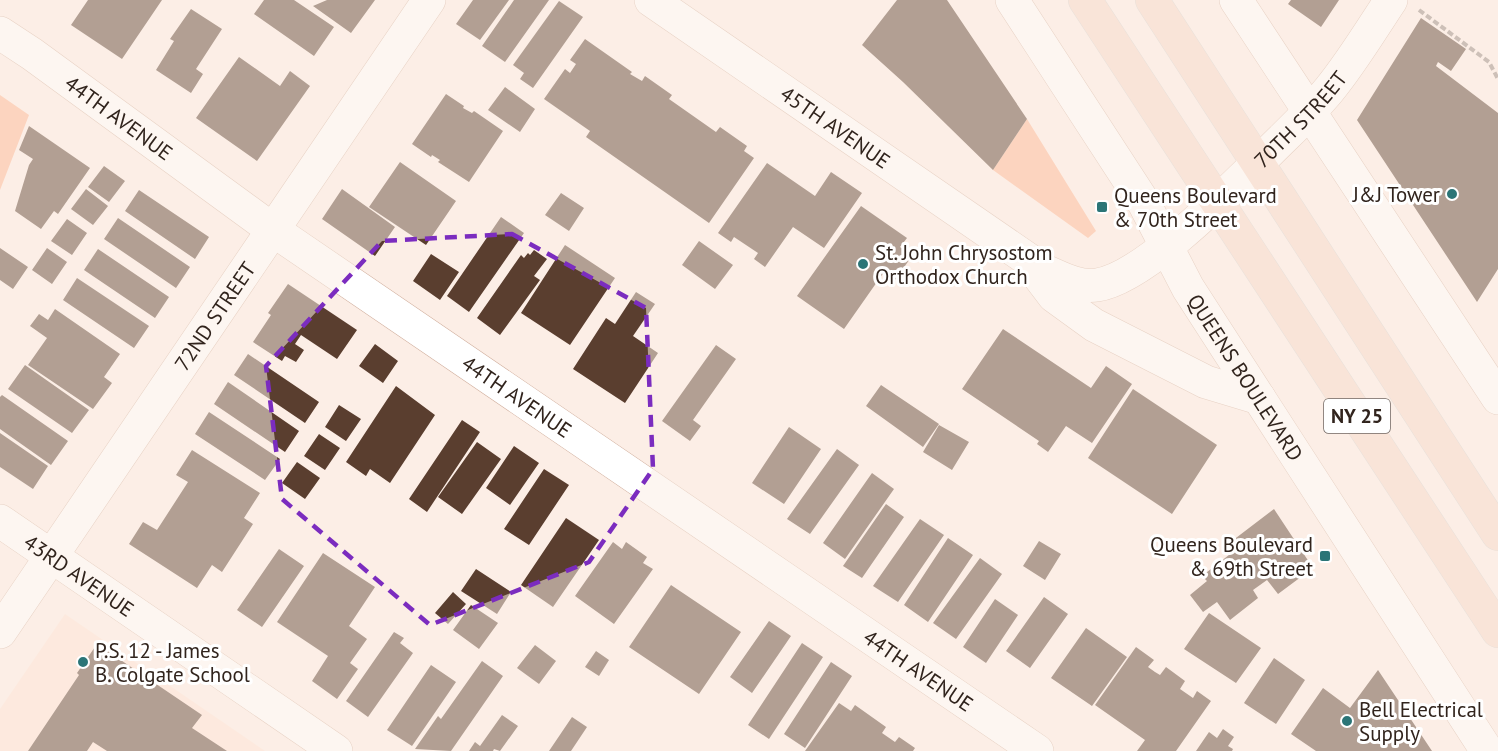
<svg xmlns="http://www.w3.org/2000/svg" width="1498" height="751" font-family="'PT Sans',sans-serif">
<style>
.built{fill:#fee3d6}
.grass{fill:#fcb491}
.building{fill:#5a3e2f}
.lines{fill:none;stroke-linecap:round;stroke-linejoin:round}
.minor-casing{stroke:#d1af9e;stroke-width:34}
.major-casing{stroke:#d2cfcd;stroke-width:34}
.path{stroke:#958780;stroke-width:4;stroke-dasharray:6 3;stroke-linecap:butt}
.minor{stroke:#fff;stroke-width:33}
.major{stroke:#f5d7c8;stroke-width:33}
.marked{fill:none;stroke:#7b2cbf;stroke-width:4.5;stroke-dasharray:12 8;stroke-linejoin:round}
.poi-dot{fill:#2b7577;stroke:#fff;stroke-width:2}
.labels{text-anchor:middle;dominant-baseline:central;stroke-width:6;stroke-linejoin:round;paint-order:stroke}
.shield{fill:#fff;stroke:#6f6661;stroke-width:1.5}
.shield-label{font-size:20px;font-weight:bold;fill:#31241d}
.street-label{font-size:21px;fill:#31241d;stroke:#fff}
.poi-label{font-size:21px;fill:#31241d;stroke:#fff;text-anchor:start}
</style>
<rect width="100%" height="100%" fill="#fceee6"/>
<path class="built" d="M65,614L265,751H0V709Z"/>
<path class="grass" d="M0,95L29,115L0,190Z
M1027,119L1096,231L1088,238L993,170Z"/>
<path class="building" d="M88,0H162L122,59L71,25Z
M264,0H294L334,27L314,56L254,14Z
M327,0H375L351,33L313,6Z
M473,0H509L480,40L456,24Z
M514,0H549L505,62L482,46Z
M897,0H947L1027,119L993,170L903,82L862,45Z
M1291,0H1339L1321,27L1288,4Z
M559,1L583,17L533,88L520,79L524,73L513,65Z
M191,9L222,29L196,69L203,74L191,93L156,70L174,41L170,39Z
M1421,18L1466,49L1451,71L1438,62L1436,66L1498,113V269L1477,302L1357,120Z
M585,39L632,72L630,74L642,81L645,76L672,95L669,99L716,132L720,127L747,146L744,151L754,158L709,223L586,137L590,131L544,99L565,69L570,73L576,64L570,60Z
M239,57L280,86L290,71L310,86L257,161L196,118Z
M505,87L535,109L520,132L488,110Z
M446,94L464,106L463,108L472,113L474,111L503,131L469,182L438,162L440,160L432,155L431,157L412,144Z
M29,126L90,168L58,214L54,211L41,229L15,211L29,165L33,159L19,150Z
M400,162L456,201L426,245L369,207Z
M767,163L815,196L831,172L862,193L824,248L793,227L765,267L754,259L758,253L734,237L731,242L718,233Z
M104,166L125,181L109,202L88,187Z
M86,189L108,206L93,225L71,209Z
M342,189L395,227L375,256L322,219Z
M139,190L209,237L195,259L125,211Z
M561,193L584,208L569,231L545,215Z
M861,206L907,238L900,247L912,256L895,280L884,272L844,329L797,296Z
M501,217L524,233L469,312L447,296Z
M118,218L190,267L176,288L104,239Z
M67,219L87,233L72,255L51,241Z
M699,241L733,265L715,289L682,265Z
M565,245L615,278L570,345L521,313Z
M0,248L28,267L13,289L0,280Z
M47,248L67,262L52,284L32,270Z
M98,249L169,297L155,318L84,270Z
M534,250L547,259L534,276L540,280L500,335L477,318L521,255L524,258L528,253L530,255Z
M431,254L459,272L440,300L413,281Z
M77,278L149,326L134,348L63,300Z
M288,284L357,330L337,359L301,335L295,344L304,350L296,362L285,356L282,361L253,342L271,315L268,313Z
M636,292L655,304L633,336L658,353L625,403L573,369L606,318L615,324Z
M55,309L120,354L104,377L112,383L93,409L28,365L47,338L30,326L39,314L48,320Z
M1003,329L1091,388L1106,366L1132,384L1092,443L1066,426L1048,452L1037,444L1039,441L962,389Z
M375,344L398,361L383,383L359,366Z
M716,345L736,359L693,420L701,426L690,441L662,421Z
M248,354L319,402L305,423L234,375Z
M25,365L89,410L72,433L8,389Z
M228,382L299,431L285,452L214,404Z
M881,385L939,424L923,447L866,406Z
M396,386L435,415L390,483L370,469L366,476L346,462Z
M1133,389L1217,445L1172,514L1088,458Z
M2,395L68,441L51,465L0,429V397Z
M339,405L361,419L346,441L325,427Z
M209,412L280,459L265,480L195,434Z
M462,420L480,432L427,512L409,499Z
M939,425L969,442L952,470L923,452Z
M789,427L821,449L784,504L752,483Z
M0,433L48,466L33,489L0,467Z
M319,434L340,448L325,470L304,456Z
M477,442L501,459L462,514L438,497Z
M514,446L539,463L510,505L486,488Z
M837,449L859,465L810,534L787,519Z
M192,450L260,493L244,518L253,524L222,572L212,565L197,588L129,544L143,522L157,530L188,482L176,475Z
M297,462L320,478L305,499L282,483Z
M544,469L569,485L529,545L504,529Z
M872,473L894,489L845,559L823,543Z
M886,504L904,517L862,578L843,566Z
M1274,509L1313,568L1278,594L1267,580L1253,590L1258,598L1230,620L1217,602L1203,612L1190,595L1207,581L1202,576L1234,551L1228,544Z
M566,518L599,540L553,607L521,585Z
M920,519L944,535L898,602L873,586Z
M948,538L973,555L928,622L904,605Z
M1039,541L1061,554L1045,580L1023,566Z
M613,542L622,549L626,542L647,557L643,563L653,569L614,624L575,596Z
M279,549L304,566L262,627L237,610Z
M323,553L375,587L349,626L367,639L350,663L358,669L337,699L312,681L328,656L277,622Z
M980,558L1002,574L956,639L933,623Z
M476,569L511,592L497,614L461,591Z
M671,585L741,632L699,694L629,647Z
M453,592L466,604L448,624L435,613Z
M1044,597L1068,614L1030,668L1006,651Z
M995,599L1018,615L986,663L963,647Z
M471,605L498,623L479,649L453,630Z
M1209,613L1261,648L1236,683L1184,649Z
M769,621L791,636L752,693L730,677Z
M1086,628L1127,657L1092,706L1051,678Z
M394,632L404,638L400,643L413,653L368,717L346,701Z
M802,643L823,657L769,739L748,725Z
M97,644L202,715L192,728L227,751H107L93,742L87,751H28L79,675L77,673Z
M535,645L556,661L539,684L517,668Z
M1136,647L1154,660L1148,667L1155,672L1160,675L1166,667L1185,681L1180,689L1193,698L1197,691L1211,701L1176,751H1137L1145,740L1095,705Z
M596,651L609,660L599,676L585,667Z
M1274,658L1305,680L1276,724L1244,703Z
M482,661L503,676L451,751L415,749L438,716L441,719Z
M831,662L852,676L805,748L784,734Z
M431,665L456,682L412,746L387,730Z
M1378,670L1432,751H1316L1291,734L1323,688L1350,708Z
M839,703L851,711L855,705L886,727L882,733L895,742L899,737L915,748L913,751H805Z
M502,715L518,726L500,751L494,749L493,751H469L475,742L480,746Z
M572,717L587,727L571,751H549Z
M1223,729L1234,737L1228,746L1233,749L1232,751H1196L1209,732L1217,738Z"/>
<g class="lines">
<defs>
<g id="minor">
<path id="s1" d="M651,0L1045,271C1061,278 1079,288 1097,285C1145,278 1233,187 1269,152C1289,132 1311,112 1329,90C1352,62 1371,30 1391,0"/>
<path id="s2" d="M1012,0L1144,203L1188,288L1487,751"/>
<path d="M1236,0L1498,398"/>
<path id="s3" d="M0,33L32,54L273,230L1037,751"/>
<path d="M1035,271L1054,296L1094,325L1206,382L1259,398"/>
<path id="s4" d="M0,521L336,751"/>
<path id="s5" d="M0,632L429,0"/>
</g>
<path id="major" d="M1085,0L1498,631
M1152,0L1498,534"/>
</defs>
<use href="#minor" class="minor-casing"/>
<use href="#major" class="major-casing"/>
<path class="path" d="M1419,10L1489,62L1498,79"/>
<use href="#minor" class="minor"/>
<use href="#major" class="major"/>
</g>
<path d="M0 0H1498V751H0ZM512,234L646,308L653,469L589,562L430,625L282,499L266,366L382,241Z" fill="#fceee6" fill-opacity=".55" fill-rule="evenodd"/>
<path class="marked" d="M512,234L646,308L653,469L589,562L430,625L282,499L266,366L382,241Z"/>
<g class="poi-dot">
<circle cx="1452" cy="194" r="6"/>
<rect x="1096" y="201" width="12" height="12" rx="3"/>
<circle cx="863" cy="264" r="6"/>
<rect x="1319" y="550" width="12" height="12" rx="3"/>
<circle cx="83" cy="662" r="6"/>
<circle cx="1347" cy="721" r="6"/>
</g>
<g class="labels">
<rect class="shield" x="1324" y="399" width="66" height="34" rx="4.5"/>
<g class="shield-label">
<text x="1357" y="416">NY 25</text>
</g>
<g class="street-label">
<text stroke="none"><textPath href="#s3" startOffset="146">44TH AVENUE</textPath></text>
<text stroke="none"><textPath href="#s1" startOffset="798">70TH STREET</textPath></text>
<text stroke="none"><textPath href="#s1" startOffset="224">45TH AVENUE</textPath></text>
<text stroke="none"><textPath href="#s5" startOffset="382">72ND STREET</textPath></text>
<text stroke="none"><textPath href="#s2" startOffset="444">QUEENS BOULEVARD</textPath></text>
<text stroke="none"><textPath href="#s3" startOffset="632">44TH AVENUE</textPath></text>
<text stroke="none"><textPath href="#s4" startOffset="96">43RD AVENUE</textPath></text>
<text stroke="none"><textPath href="#s3" startOffset="1118">44TH AVENUE</textPath></text>
</g>
<g class="poi-label">
<text x="1440" y="194" text-anchor="end">J&amp;J Tower</text>
<text x="1114" y="195">Queens Boulevard<tspan x="1114" dy="24">&amp; 70th Street</tspan></text>
<text x="875" y="252">St. John Chrysostom<tspan x="875" dy="24">Orthodox Church</tspan></text>
<text x="1313" y="544" text-anchor="end">Queens Boulevard<tspan x="1313" dy="24">&amp; 69th Street</tspan></text>
<text x="95" y="650">P.S. 12 - James<tspan x="95" dy="24">B. Colgate School</tspan></text>
<text x="1359" y="709">Bell Electrical<tspan x="1359" dy="24">Supply</tspan></text>
</g>
</g>
</svg>
